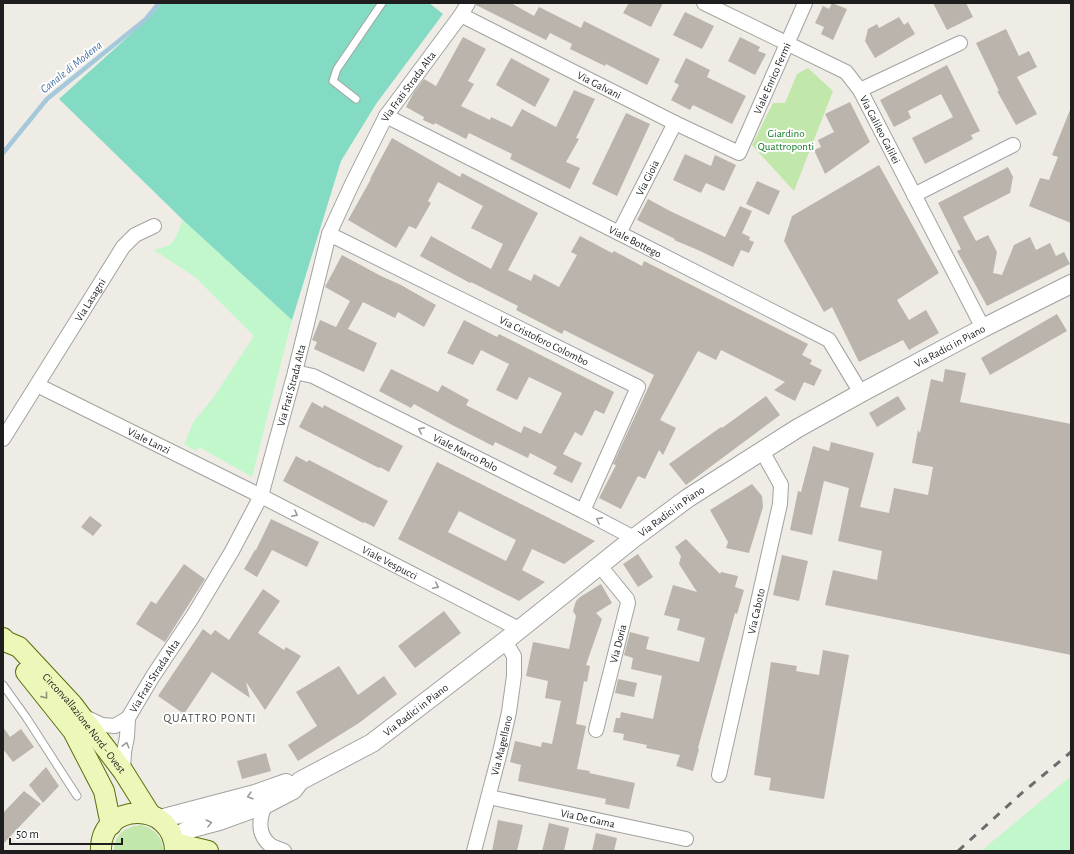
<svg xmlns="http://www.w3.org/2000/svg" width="1074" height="854" font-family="'Alegreya Sans',sans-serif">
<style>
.grass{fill:#c2e7ab}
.park{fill:#c2f7cc}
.pitch{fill:#84dbc3}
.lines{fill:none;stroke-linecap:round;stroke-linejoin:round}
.stream{stroke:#a5c8db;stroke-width:4.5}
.building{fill:#bbb4ad;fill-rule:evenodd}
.service-casing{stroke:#a2a2a2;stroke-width:9}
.minor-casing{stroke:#a2a2a2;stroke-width:16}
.tertiary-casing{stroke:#a2a2a2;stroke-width:20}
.secondary-casing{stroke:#597009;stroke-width:22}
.service{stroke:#fff;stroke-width:7}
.minor{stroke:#fff;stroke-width:14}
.tertiary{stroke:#fff;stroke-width:18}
.secondary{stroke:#edf7b9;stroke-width:20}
.rail{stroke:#6c6c6c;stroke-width:3;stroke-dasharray:8 8;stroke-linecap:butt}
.oneway{stroke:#9a9a9a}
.oneway2{stroke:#909573}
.labels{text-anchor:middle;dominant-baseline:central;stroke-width:4;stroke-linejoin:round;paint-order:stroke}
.street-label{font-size:11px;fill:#1e1e1e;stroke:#fff}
.park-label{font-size:11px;fill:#0f7824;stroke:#fff}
.water-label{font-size:12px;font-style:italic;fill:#4d71aa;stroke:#fff}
.neighbourhood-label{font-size:12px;letter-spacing:1px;fill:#515151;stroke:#fff}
</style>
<rect width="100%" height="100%" fill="#eeece4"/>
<path class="grass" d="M808,68L833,91L794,191L752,145L773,103H785L797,74Z
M140,825C153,828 163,836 163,851H114C114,835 125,827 140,825Z"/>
<path class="park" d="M183,220L292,320L252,477L199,447L196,451L184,444L194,421L213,398L254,336L195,277L154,250L170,245L176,237Z
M1071,776V851H981Z"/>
<path class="pitch" d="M162,3H429L443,14L376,104L341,161L292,320L183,220L59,99L152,15Z"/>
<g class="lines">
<path class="stream" d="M3,153L47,99L146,19L159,3"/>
</g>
<path class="building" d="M476,3H511L534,16L539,7L581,28L584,21L660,59L647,85L606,64L605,66L570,49L572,44L550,33L546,40L476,5Z
M629,3H663L651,27L623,13Z
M832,3L847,9L833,40L821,34L824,27L815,23L823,6L829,9Z
M933,3H966L973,17L947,30Z
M685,12L714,26L702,49L673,35Z
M899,17L904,25L908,22L915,34L875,58L865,41L868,29L877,24L879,28Z
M1006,29L1019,56L1029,51L1037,67L1017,77L1037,114L1016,125L997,91H999L976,43Z
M463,37L486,49L468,81L474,84L461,106L490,120L491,117L512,127L522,109L556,127L574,90L595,99L576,138L579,139L566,162L580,168L570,189L510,159L512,154L469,133L466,139L435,123L434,125L423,120L424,117L406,107L414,92L424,79L436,86Z
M740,37L760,47L758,51L766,54L755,75L728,61Z
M511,58L550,79L535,107L496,85Z
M686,58L710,70L707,77L746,96L732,124L693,105L690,110L671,100L679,85L674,82Z
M947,65L980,131L971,135L973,139L925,164L912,138L953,117L941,94L908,111L911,118L894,127L880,100Z
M850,102L870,142L825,174L814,150L821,147L818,140L834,132L825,114Z
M1070,110H1071V223L1029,206L1040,178L1049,180L1058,157L1052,155Z
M626,113L650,124L617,196L592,184Z
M392,138L460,177L462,173L538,213L508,270L531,281L534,274L559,287L577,255L571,252L580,236L612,253L614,251L642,266L644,261L808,344L802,355L812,360L810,364L822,370L814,386L804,382L795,401L774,390L785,382L721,350L716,360L698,351L660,420L676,428L663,455L659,450L645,479L638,476L621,509L599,498L616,465L613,464L654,375L564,330L562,334L545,325L516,310L518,306L471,282L470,283L420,256L431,236L491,269L503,244L471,228L483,206L438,182L428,201L431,203L416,229L409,226L396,248L348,220L371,179H370Z
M685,154L711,166L715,155L736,165L724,191L706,183L701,193L673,180Z
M879,165L939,273L897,300L909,320L926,310L939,333L909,350L903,340L859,362L832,307L824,312L784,241L792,216Z
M1008,167L1013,177L1010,193L963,217L976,241L988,235L997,252L993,273L1002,275L1014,245L1030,237L1036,250L1050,243L1056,256L1064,252L1070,264L987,306L957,251L961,249L938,203Z
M757,181L780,191L769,215L746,204Z
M648,199L670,211L725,237L740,206L752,211L742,233L750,237L749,240L754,242L749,253L741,250L733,267L698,250L674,240L675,239L637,220Z
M342,255L381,276L401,285L436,305L424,327L398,312L395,318L363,302L348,329L377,343L364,372L314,349L317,342L312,340L320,320L336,327L350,301L325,287Z
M1057,314L1067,331L990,375L981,358Z
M464,320L497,337L499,334L614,392L604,414L595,410L582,436L575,432L563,454L582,463L572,483L553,474L557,467L530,453L528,458L495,442L493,446L454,426L414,404L411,408L379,391L391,369L438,392L442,385L469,400L466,405L521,433L524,426L541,434L562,393L529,377L517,400L496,390L509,364L481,350L473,365L447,353Z
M945,369L966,373L960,402L1071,424V655L825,605L833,570L877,580L882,551L838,541L849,488L824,481L812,535L790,530L798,491L801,492L813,446L829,451L831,442L874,453L860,507L889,513L894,488L928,495L933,467L912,463L918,430L920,433L931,379L943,382Z
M766,396L780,415L686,485L669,464L721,427L722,428Z
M898,396L906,409L877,427L869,413Z
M312,402L323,408L324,405L403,446L389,472L380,467L379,468L299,427Z
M296,456L307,462L309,460L388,501L374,527L364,522L363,523L283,481Z
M437,462L595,541L564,564L532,549L522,570L545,582L519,601L398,539ZM459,511L516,540L506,561L448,532Z
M752,484L762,496L763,507L749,553L726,548L728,542L710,510Z
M90,516L102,525L93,536L81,527Z
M271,519L319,542L307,567L272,550L257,577L244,569L255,550H256Z
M686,539L720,574L721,572L738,576L735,587L744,590L737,614L735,613L698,748L699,749L693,771L676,766L680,755L646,748L647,745L623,740L624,734L613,732L616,718H620L621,712L653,719L662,676L631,669L633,658L624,655L630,632L649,637L646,649L699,662L705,638L677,630L680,619L664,615L673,585L697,592L679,564L681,556L675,547Z
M638,554L653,577L638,587L623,564Z
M782,555L808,561L799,601L773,595Z
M184,564L205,579L165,642L136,624L151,601L156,604Z
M601,584L612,603L596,613L602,619L586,665L590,666L587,682L584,681L576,724L586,726L577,769L590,771L589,773L635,783L629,809L605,804L606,799L518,781L521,765L510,762L515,741L541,747L542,742L552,744L561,701L545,698L548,681L526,676L533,642L569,649L576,616L573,611L576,601L580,597Z
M263,589L280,601L258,633L284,650L286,647L301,656L265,710L246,682L250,698L212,672L184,714L158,696L203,629L211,635L215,630L229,640Z
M444,611L461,633L415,668L398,646Z
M823,650L849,655L824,799L769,790L771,778L754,775L771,662L797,666L796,671L819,675Z
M339,666L358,695L384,676L397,694L359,723L298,761L288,745L317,726L296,692Z
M618,679L637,683L634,697L615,693Z
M3,727L10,737L21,729L34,747L13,762L3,749Z
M266,753L271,771L242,779L237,761Z
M46,767L59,786L43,803L29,785Z
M24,791L41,804L3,844V813Z
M498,820L523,825L517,851H492Z
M549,823L569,828L564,851H542Z
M596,833L617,838L614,851H592Z"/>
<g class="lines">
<defs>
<path id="service" d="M356,99L333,81L337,69L382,3
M3,685L26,717L77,796"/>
<g id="minor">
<path id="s1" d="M704,3L846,72L860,90L983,328"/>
<path id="s2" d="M461,15L675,123L739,153L805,3"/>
<path d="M860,90L960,43"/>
<path id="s3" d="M386,116L619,233L829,340L861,393"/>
<path d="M914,195L1013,145"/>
<path id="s4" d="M619,233L675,123"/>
<path id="s5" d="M329,234L638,387L583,511"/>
<path id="s6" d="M295,372L313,376L583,511L634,538"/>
<path id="s7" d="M37,385L261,496L519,629"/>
<path id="s8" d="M3,439L123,247L135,235L154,226"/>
<path d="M83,716L102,725L115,726L128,718"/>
<path id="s9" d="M596,730L628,603L627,599L600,566"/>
<path id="s10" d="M123,771L124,752L127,737L128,718L153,676L193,616L232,551L261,496L295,372L329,234L352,184L386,116L461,15L468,3"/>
<path id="s11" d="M719,775L780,504L781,485L762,451"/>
<path id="s12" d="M489,797L686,839"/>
<path d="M266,804C259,817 257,833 269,844C272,847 279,849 284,851"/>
<path id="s13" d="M474,851L500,752L509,712L514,676V656L505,641"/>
</g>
<g id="tertiary">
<path d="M160,819L255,794L286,783"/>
<path id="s14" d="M174,839L189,829L219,821L266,804L293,790L300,781L372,743L505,641L634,538L688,498L798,428L861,393L983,328L1071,284"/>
</g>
<g id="secondary">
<path id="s15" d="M3,638L7,642L19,647L72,704L123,771L150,814"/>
<path d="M26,672L73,731L104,791L111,825"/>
<path d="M175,843L208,851"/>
<path d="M101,851C99,802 174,799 175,851"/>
</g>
</defs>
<use href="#service" class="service-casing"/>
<use href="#minor" class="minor-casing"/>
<use href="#tertiary" class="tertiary-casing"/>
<use href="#secondary" class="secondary-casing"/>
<use href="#service" class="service"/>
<use href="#minor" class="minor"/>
<use href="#tertiary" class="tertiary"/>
<use href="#secondary" class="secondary"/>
<path class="rail" d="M958,851L1023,792L1071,752"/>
</g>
<defs><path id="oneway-chevron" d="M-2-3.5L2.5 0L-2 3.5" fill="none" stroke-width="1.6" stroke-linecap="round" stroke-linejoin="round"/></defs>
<g class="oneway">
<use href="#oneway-chevron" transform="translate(421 430) rotate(-154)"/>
<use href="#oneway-chevron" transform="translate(295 514) rotate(27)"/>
<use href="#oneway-chevron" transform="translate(599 520) rotate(-152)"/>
<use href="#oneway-chevron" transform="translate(436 586) rotate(27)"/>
<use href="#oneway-chevron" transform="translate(126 745) rotate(-76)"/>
<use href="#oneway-chevron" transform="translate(250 796) rotate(164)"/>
<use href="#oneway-chevron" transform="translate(209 823) rotate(-14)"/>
</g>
<use class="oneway2" href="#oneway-chevron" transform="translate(45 696) rotate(51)"/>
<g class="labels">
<g class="street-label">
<text stroke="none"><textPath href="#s2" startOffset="392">Viale Enrico Fermi</textPath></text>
<text stroke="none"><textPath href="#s2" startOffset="155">Via Galvani</textPath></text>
<text stroke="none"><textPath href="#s10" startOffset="751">Via Frati Strada Alta</textPath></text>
<text stroke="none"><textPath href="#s1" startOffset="225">Via Galileo Galilei</textPath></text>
<text stroke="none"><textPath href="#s4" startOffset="62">Via Gioia</textPath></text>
<text stroke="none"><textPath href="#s3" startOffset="279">Viale Bottego</textPath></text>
<text stroke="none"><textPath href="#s8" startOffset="164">Via Lasagni</textPath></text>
<text stroke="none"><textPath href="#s5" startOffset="240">Via Cristoforo Colombo</textPath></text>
<text stroke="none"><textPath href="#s14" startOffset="925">Via Radici in Piano</textPath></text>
<text stroke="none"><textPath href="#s10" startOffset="427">Via Frati Strada Alta</textPath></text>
<text stroke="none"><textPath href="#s7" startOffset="125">Viale Lanzi</textPath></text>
<text stroke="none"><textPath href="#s6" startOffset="189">Viale Marco Polo</textPath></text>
<text stroke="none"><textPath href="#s14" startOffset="601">Via Radici in Piano</textPath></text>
<text stroke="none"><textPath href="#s7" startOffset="395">Viale Vespucci</textPath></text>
<text stroke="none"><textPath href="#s11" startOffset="168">Via Caboto</textPath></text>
<text stroke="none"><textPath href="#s9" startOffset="89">Via Doria</textPath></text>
<text stroke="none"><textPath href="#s10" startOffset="103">Via Frati Strada Alta</textPath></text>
<text stroke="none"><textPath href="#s14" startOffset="277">Via Radici in Piano</textPath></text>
<text stroke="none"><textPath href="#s15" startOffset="119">Circonvallazione Nord - Ovest</textPath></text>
<text stroke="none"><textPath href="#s13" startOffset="109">Via Magellano</textPath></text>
<text stroke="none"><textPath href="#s12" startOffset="101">Via De Gama</textPath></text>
</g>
<g class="park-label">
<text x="786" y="133">Giardino<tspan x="786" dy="13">Quattroponti</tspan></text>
</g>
<g class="water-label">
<text transform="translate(71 67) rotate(-39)">Canale di Modena</text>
</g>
<g class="neighbourhood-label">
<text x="210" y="718">QUATTRO PONTI</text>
</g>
</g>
<rect width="1074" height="854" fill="none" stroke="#1e1e1e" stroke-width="8"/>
<path d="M10 838v6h112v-6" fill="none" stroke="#1e1e1e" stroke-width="2"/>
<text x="16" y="838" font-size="12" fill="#1e1e1e" stroke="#ffffff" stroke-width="3" paint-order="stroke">50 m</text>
</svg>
